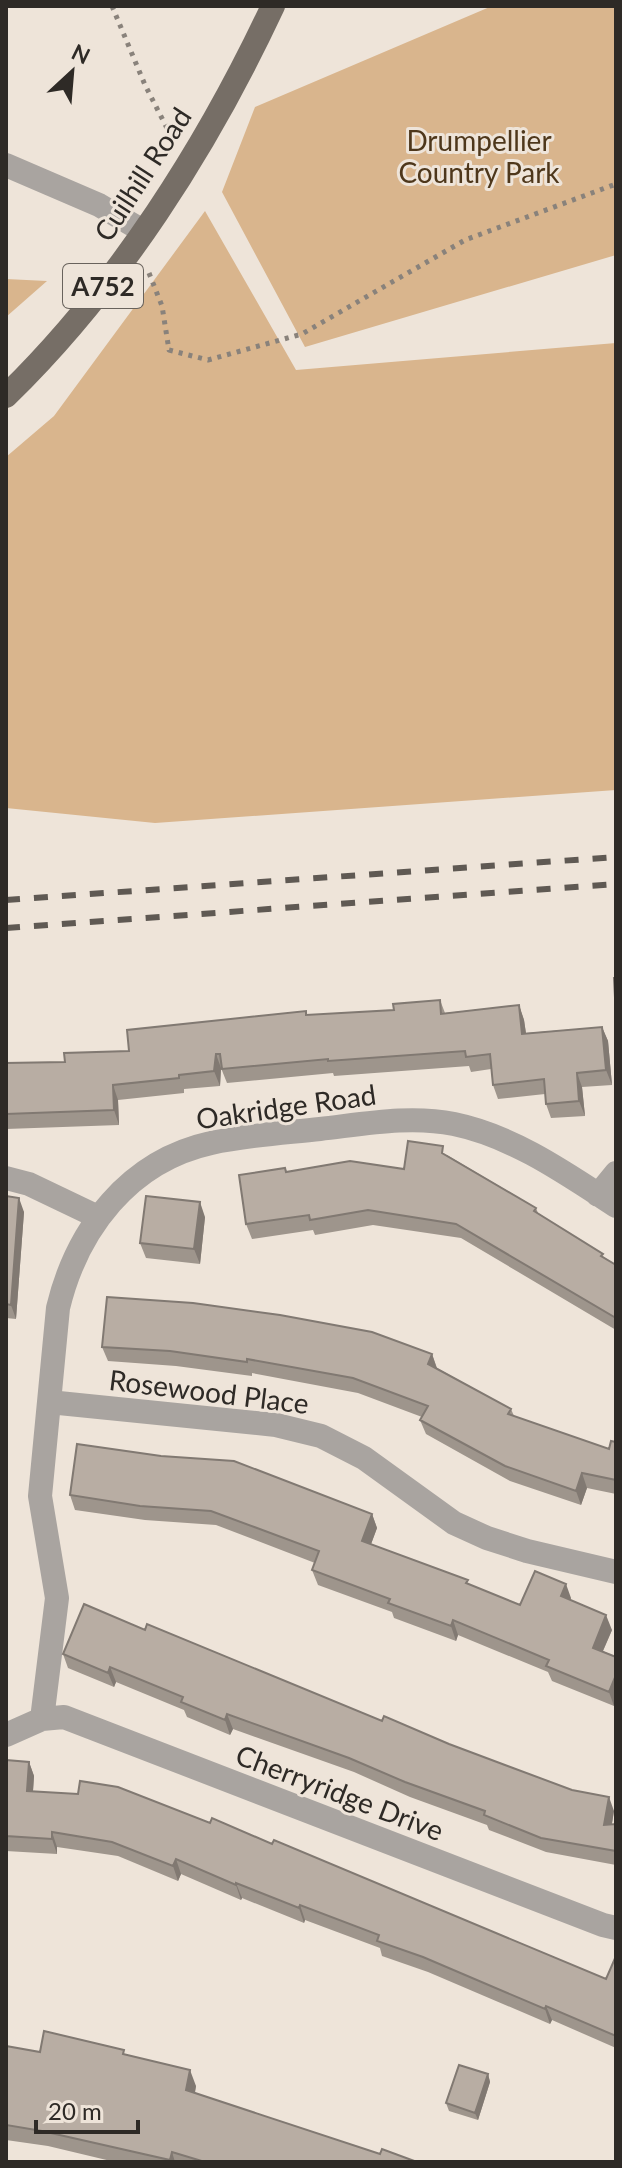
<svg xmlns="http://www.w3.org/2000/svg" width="622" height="2168" font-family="Lato,sans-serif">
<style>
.green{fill:#d9b58d}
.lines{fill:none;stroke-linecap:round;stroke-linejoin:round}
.path{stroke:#89827b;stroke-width:5;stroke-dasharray:4 6;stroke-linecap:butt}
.minor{stroke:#a9a4a0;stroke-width:24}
.major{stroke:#766e66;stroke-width:24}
.rail{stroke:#5f5953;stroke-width:6;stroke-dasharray:14 14;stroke-linecap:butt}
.wall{fill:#9e958c}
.shaded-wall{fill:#817972}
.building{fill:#b8ada3;stroke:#817972;stroke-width:2}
.labels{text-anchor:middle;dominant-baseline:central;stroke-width:6;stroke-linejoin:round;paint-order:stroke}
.shield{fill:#eee4d9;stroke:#68625c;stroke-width:2}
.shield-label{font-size:26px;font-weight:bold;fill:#2e2a26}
.park-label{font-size:28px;fill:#4e371b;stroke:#eee4d9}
.street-label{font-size:28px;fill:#2e2a26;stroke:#eee4d9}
</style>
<rect width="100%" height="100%" fill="#eee4d9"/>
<path class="green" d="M492,6H616V255L305,347L222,192L255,107Z
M205,211L296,370L616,343V790L155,823L6,808V457L54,416Z
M6,279L47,281L6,317Z"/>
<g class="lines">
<path class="path" d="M112,6L145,85L171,136
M149,273L162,306L169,350L208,360L302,334L465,240L616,184"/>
<path class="minor" d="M6,165L99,205L143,231
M6,1178L29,1184L98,1217
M598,1195L616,1173
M49,1402L276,1425L321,1436L364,1458L454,1523L487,1538L527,1551L616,1572
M42,1719L57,1598L40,1496L58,1308C77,1229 129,1161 211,1143C247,1135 284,1133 320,1129C364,1124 410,1115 454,1124C513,1136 567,1174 616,1206
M6,1735L42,1719L64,1717L603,1925L616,1928"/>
<path class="major" d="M6,396C118,287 207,147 273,6"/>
<path class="rail" d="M6,900L616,857
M6,928L616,884"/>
</g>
<path class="wall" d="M440,1000L445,1013L519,1005L524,1020L526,1033L602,1027L608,1041L612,1085L582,1087L585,1116L551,1118L546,1104L545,1094L498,1099L493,1085L491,1069L471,1072L469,1066L334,1076L333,1073L227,1083L221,1068L220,1086L184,1089V1093L118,1100L119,1125L6,1129V1063L65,1062L129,1051L307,1015L394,1010Z
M447,1155L536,1208L538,1213L616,1265V1330L461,1238L373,1225L315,1235L313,1230L252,1239L246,1224L286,1172L404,1169Z
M6,1196L24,1212L16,1319L6,1318Z
M205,1217L200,1264L146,1258L140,1243Z
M102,1347L432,1354L437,1368L511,1409L514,1416L609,1449L616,1442V1494L587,1488L581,1505L510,1481L426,1434L420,1420L422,1417L358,1393L252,1373V1376L176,1366L108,1361Z
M70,1495L372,1514L377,1528L371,1544L520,1605L571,1598L570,1600L612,1630L603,1651L616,1657V1702L614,1706L552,1681L548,1672L458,1635L456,1641L394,1618L392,1612L318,1585L312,1570L315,1563L216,1525L145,1520L75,1510Z
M145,1630L382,1721L449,1744L614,1811L612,1824H616V1865L546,1852L489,1830L487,1825L410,1797L354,1772L233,1729L230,1735L187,1717L184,1710L116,1682L114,1687L68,1668L63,1654Z
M6,1760L29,1762L34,1776L33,1791L210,1823L272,1844L606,1979L616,1956V2048L552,2020L550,2024L428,1972L382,1956L380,1948L305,1920L304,1923L242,1898L241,1900L181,1874L178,1881L118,1856L57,1847V1854L6,1851Z
M6,2046L40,2052L125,2055L196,2086L195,2093L380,2154L417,2162H115L48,2146L6,2140Z
M488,2074L490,2082L478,2120L449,2111L446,2103Z"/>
<path class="shaded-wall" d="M519,1005L524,1020L528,1048L522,1034Z
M602,1027L608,1041L612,1085L606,1070Z
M216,1054L221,1068L220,1086L214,1071Z
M577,1073L582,1087L585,1116L579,1101Z
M113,1085L118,1100L119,1125L114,1110Z
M19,1198L24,1212L16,1319L11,1305Z
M200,1202L205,1217L200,1264L194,1249Z
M432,1354L437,1369L428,1364Z
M582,1473L587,1488L581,1505L576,1491Z
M372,1514L377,1528L367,1555L362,1541Z
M566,1584L571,1598L566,1611L561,1596Z
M606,1615L612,1630L598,1662L593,1648Z
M453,1620L458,1635L456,1641L451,1626Z
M110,1667L116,1682L114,1687L108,1673Z
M616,1675V1702L614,1706L609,1692Z
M227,1714L233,1729L230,1735L225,1720Z
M29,1762L34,1776L32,1806L27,1791Z
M609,1797L614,1811L609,1840L604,1825Z
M52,1832L57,1847V1854L52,1839Z
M176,1859L181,1874L178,1881L173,1866Z
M236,1883L242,1898L241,1900L236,1885Z
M300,1905L305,1920L304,1923L299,1908Z
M546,2006L552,2020L550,2024L545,2009Z
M190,2070L196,2086L192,2106L186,2090Z
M488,2074L490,2082L478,2120L475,2113Z
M172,2152L175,2162H170Z"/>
<path class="building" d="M614,978H616V1017Z
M440,1000L441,1014L519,1005L522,1034L602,1027L606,1070L577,1073L579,1101L546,1104L544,1079L493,1085L490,1054L466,1057L465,1051L328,1061V1059L222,1069L220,1054H216L214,1071L179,1075V1078L113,1085L114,1110L6,1114V1063L65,1062L64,1053L129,1051L127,1030L306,1011V1015L394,1010L393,1004Z
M408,1141L443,1146L442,1153L536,1208L534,1211L603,1254L601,1256L616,1265V1318L456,1224L368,1210L310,1220L309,1215L246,1224L239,1175L285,1168L286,1172L350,1161L404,1169Z
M6,1196L19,1198L11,1305L6,1304Z
M146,1196L200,1202L194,1249L140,1243Z
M107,1297L193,1303L280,1315L372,1332L432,1354L428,1364L511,1409L508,1414L609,1449L611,1441L616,1442V1480L582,1473L576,1491L505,1466L420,1420L428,1406L353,1378L247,1359V1362L170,1351L102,1347Z
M77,1444L161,1456L234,1461L372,1514L362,1541L468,1580L466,1583L520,1605L535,1571L566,1584L561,1596L606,1615L593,1648L616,1657V1675L609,1692L546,1666L549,1660L453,1620L451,1626L388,1603L390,1599L312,1570L319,1551L211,1511L140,1506L70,1495Z
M84,1604L145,1630L147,1624L382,1721L384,1716L449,1744L572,1790L609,1797L604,1825L616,1824V1851L541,1838L484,1815L485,1811L405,1782L349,1758L227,1714L225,1720L181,1702L183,1697L110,1667L108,1673L63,1654Z
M6,1760L29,1762L27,1791L78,1794L80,1781L118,1787L210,1823L212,1818L272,1844L274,1840L606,1979L616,1956V2036L546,2006L545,2009L423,1957L377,1941L379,1935L300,1905L299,1908L236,1883V1885L176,1859L173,1866L112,1842L52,1832V1839L6,1836Z
M44,2031L124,2050L123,2054L190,2070L186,2090L380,2154L382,2149L417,2162H205L172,2152L170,2160L42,2131L6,2125V2046L40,2052Z
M459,2065L488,2074L475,2113L446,2103Z"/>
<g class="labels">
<rect class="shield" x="63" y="264" width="80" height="44" rx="6"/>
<g class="shield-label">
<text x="103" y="286">A752</text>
</g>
<g class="park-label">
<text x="479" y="140">Drumpellier<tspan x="479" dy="32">Country Park</tspan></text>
</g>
<g class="street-label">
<text transform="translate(142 174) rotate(-57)">Cuilhill Road</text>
<text transform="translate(286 1106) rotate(-8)">Oakridge Road</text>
<text transform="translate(209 1391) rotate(7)">Rosewood Place</text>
<text transform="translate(340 1792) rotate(21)">Cherryridge Drive</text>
</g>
</g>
<rect width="622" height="2168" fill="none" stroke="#2e2a26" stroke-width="16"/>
<g transform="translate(72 72) rotate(26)" stroke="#eee4d9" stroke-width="6" paint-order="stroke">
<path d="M0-6L14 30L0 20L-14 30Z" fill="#2e2a26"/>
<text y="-12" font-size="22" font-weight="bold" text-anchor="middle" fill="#2e2a26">N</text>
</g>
<path d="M36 2120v12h102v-12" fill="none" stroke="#2e2a26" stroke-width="4"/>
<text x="48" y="2120" font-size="24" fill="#2e2a26" stroke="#eee4d9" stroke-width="6" paint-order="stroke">20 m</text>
</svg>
